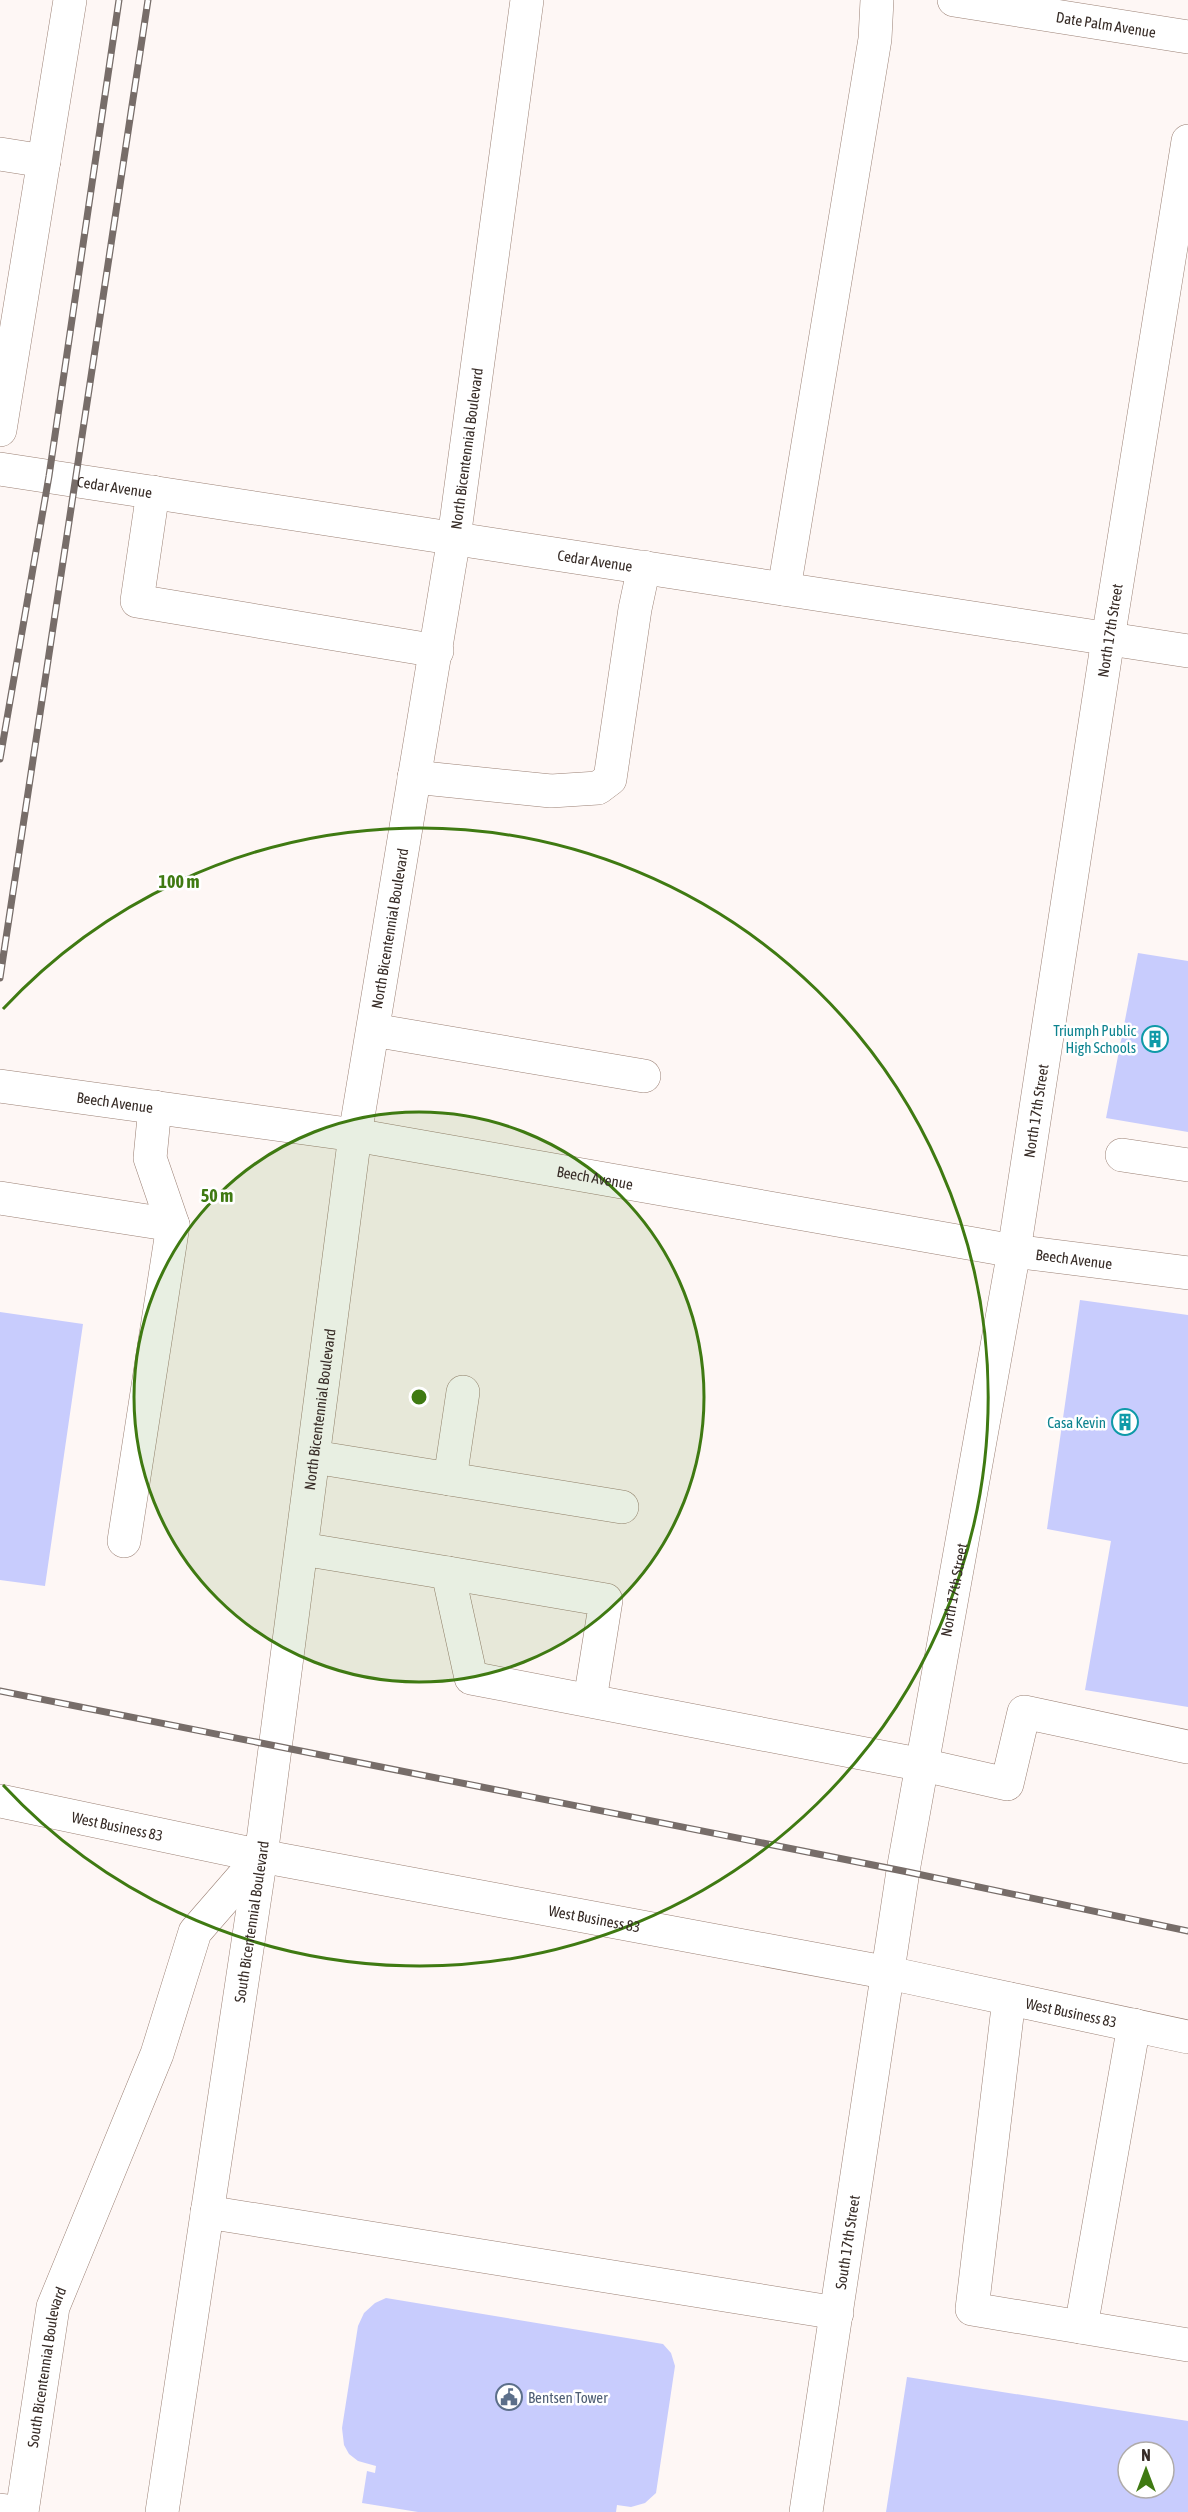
<svg xmlns="http://www.w3.org/2000/svg" width="1188" height="2512" font-family="'Asap Condensed',sans-serif">
<style>
.building{fill:#c8ccfd;fill-rule:evenodd}
.lines{fill:none;stroke-linecap:round;stroke-linejoin:round}
.minor-casing{stroke:#9b8175;stroke-width:34}
.major-casing{stroke:#9b8175;stroke-width:34}
.minor{stroke:#fff;stroke-width:33}
.major{stroke:#fff;stroke-width:33}
.rail-casing{stroke:#776d69;stroke-width:7}
.rail{stroke:#fff;stroke-width:4.5;stroke-dasharray:14;stroke-linecap:butt}
.ring{fill:none;stroke:#3f7a12;stroke-width:3}
.labels{text-anchor:middle;dominant-baseline:central;stroke-width:5;stroke-linejoin:round;paint-order:stroke}
.street-label{font-size:15px;fill:#372c27;stroke:#fff}
.culture-label{font-size:15px;fill:#0d838f;stroke:#fff;text-anchor:end}
.service-label{font-size:15px;fill:#4e5e75;stroke:#fff;text-anchor:start}
.centre{fill:#3f7a12;stroke:#fff;stroke-width:3}
.ring-label{font-size:18px;text-anchor:middle;font-weight:bold;fill:#3f7a12;stroke:#fff;stroke-width:5;stroke-linejoin:round;paint-order:stroke}
</style>
<rect width="100%" height="100%" fill="#fef7f5"/>
<path class="building" d="M1138,953L1188,961V1132L1106,1118Z
M1080,1300L1188,1315V1707L1085,1690L1111,1541L1047,1529Z
M0,1312L83,1324L45,1586L0,1580Z
M386,2298L663,2344L671,2353L675,2366L656,2493L645,2503L631,2507L617,2505L616,2512H418L362,2503L367,2471L375,2473L376,2466L358,2461L349,2454L344,2445L342,2428L358,2326L364,2313L375,2303Z
M907,2377L1188,2421V2512H886ZM1128,2452H1164V2488H1128Z"/>
<g class="lines">
<defs>
<g id="minor">
<path id="s1" d="M954,0L1188,37"/>
<path d="M0,154L44,161"/>
<path d="M0,430L70,0"/>
<path id="s2" d="M0,469L1188,651"/>
<path d="M153,492L137,601L437,651"/>
<path d="M784,589L875,39L877,0"/>
<path d="M414,777L551,791L598,788L610,779L635,609L644,567"/>
<path d="M373,1030L644,1076"/>
<path id="s3" d="M0,1086L355,1135L1014,1251L1188,1273"/>
<path d="M1122,1155L1188,1165"/>
<path d="M0,1198L173,1225"/>
<path d="M314,1457L622,1507"/>
<path d="M450,1479L463,1392"/>
<path d="M124,1541L173,1225L150,1158L155,1107"/>
<path d="M302,1549L448,1573L471,1678L923,1765L1007,1784L1024,1712L1188,1747"/>
<path d="M448,1573L606,1600L590,1700"/>
<path d="M1009,1999L972,2309L1188,2345"/>
<path d="M207,2212L837,2313"/>
<path d="M1081,2327L1134,2025"/>
<path d="M0,2510L16,2512"/>
<path id="s4" d="M806,2512L903,1871L1014,1251L1108,639L1188,141"/>
</g>
<g id="major">
<path id="s5" d="M0,1801L261,1856L889,1973L1188,2037"/>
<path id="s6" d="M22,2512L53,2307L157,2054L195,1932L261,1856"/>
<path id="s7" d="M162,2512L261,1856L355,1135L454,538L527,0"/>
</g>
</defs>
<use href="#minor" class="minor-casing"/>
<use href="#major" class="major-casing"/>
<use href="#minor" class="minor"/>
<use href="#major" class="major"/>
<defs>
<path id="rail" d="M0,759L49,476L119,0
M0,978L148,0
M0,1691L903,1871L1188,1931"/>
</defs>
<use href="#rail" class="rail-casing"/>
<use href="#rail" class="rail"/>
</g>
<circle cx="419" cy="1397" r="285" fill="#3f7a12" fill-opacity=".12"/>
<g class="ring">
<circle cx="419" cy="1397" r="285"/>
<path d="M3 1009A569 569 0 1 1 3 1785"/>
</g>
<defs>
<symbol id="building-ring" viewBox="-11 -11 22 22"><circle r="9.5" fill="#fff" stroke="#0f9aa8" stroke-width="1.5"/><path d="M-4-6H4V6H1V3H-1V6H-4ZM-2.5-4.3h1.7v1.8h-1.7ZM.8-4.3h1.7v1.8H.8ZM-2.5-1h1.7V.8h-1.7ZM.8-1h1.7V.8H.8Z" fill="#0f9aa8"/></symbol>
<symbol id="civic-ring" viewBox="-11 -11 22 22"><circle r="9.5" fill="#fff" stroke="#5c6f8a" stroke-width="1.5"/><path d="M-.6-6.5H3V-4.5H.6V-3L4-1V1h2V6H-6V1h2V-1L-.6-3ZM-1.2 2.5V6h2.4V2.5Z" fill="#5c6f8a"/></symbol>
</defs>
<g fill-rule="evenodd">
<use href="#building-ring" x="1140" y="1024" width="30" height="30"/>
<use href="#building-ring" x="1110" y="1407" width="30" height="30"/>
<use href="#civic-ring" x="494" y="2382" width="30" height="30"/>
</g>
<g class="labels">
<g class="street-label">
<text stroke="none"><textPath href="#s1" startOffset="154">Date Palm Avenue</textPath></text>
<text stroke="none"><textPath href="#s7" startOffset="2086">North Bicentennial Boulevard</textPath></text>
<text stroke="none"><textPath href="#s2" startOffset="116">Cedar Avenue</textPath></text>
<text stroke="none"><textPath href="#s2" startOffset="602">Cedar Avenue</textPath></text>
<text stroke="none"><textPath href="#s4" startOffset="1906">North 17th Street</textPath></text>
<text stroke="none"><textPath href="#s7" startOffset="1600">North Bicentennial Boulevard</textPath></text>
<text stroke="none"><textPath href="#s3" startOffset="116">Beech Avenue</textPath></text>
<text stroke="none"><textPath href="#s4" startOffset="1420">North 17th Street</textPath></text>
<text stroke="none"><textPath href="#s3" startOffset="602">Beech Avenue</textPath></text>
<text stroke="none"><textPath href="#s3" startOffset="1088">Beech Avenue</textPath></text>
<text stroke="none"><textPath href="#s7" startOffset="1114">North Bicentennial Boulevard</textPath></text>
<text stroke="none"><textPath href="#s4" startOffset="934">North 17th Street</textPath></text>
<text stroke="none"><textPath href="#s5" startOffset="120">West Business 83</textPath></text>
<text stroke="none"><textPath href="#s5" startOffset="606">West Business 83</textPath></text>
<text stroke="none"><textPath href="#s7" startOffset="597">South Bicentennial Boulevard</textPath></text>
<text stroke="none"><textPath href="#s5" startOffset="1092">West Business 83</textPath></text>
<text stroke="none"><textPath href="#s4" startOffset="273">South 17th Street</textPath></text>
<text stroke="none"><textPath href="#s6" startOffset="147">South Bicentennial Boulevard</textPath></text>
</g>
<g class="culture-label">
<text x="1136" y="1030">Triumph Public<tspan x="1136" dy="17">High Schools</tspan></text>
<text x="1106" y="1422">Casa Kevin</text>
</g>
<g class="service-label">
<text x="528" y="2397">Bentsen Tower</text>
</g>
</g>
<circle cx="419" cy="1397" r="9" class="centre"/>
<g class="ring-label">
<text x="179" y="888">100 m</text>
<text x="217" y="1202">50 m</text>
</g>
<g transform="translate(1146 2470)"><circle r="28" fill="#ffffff" stroke="#afaba9" stroke-width="1.5"/>
<path d="M0-4.5L10 22L0 15L-10 22Z" fill="#3f7a12"/>
<text y="-9" font-size="16" font-weight="bold" text-anchor="middle" fill="#372c27">N</text>
</g>
</svg>
